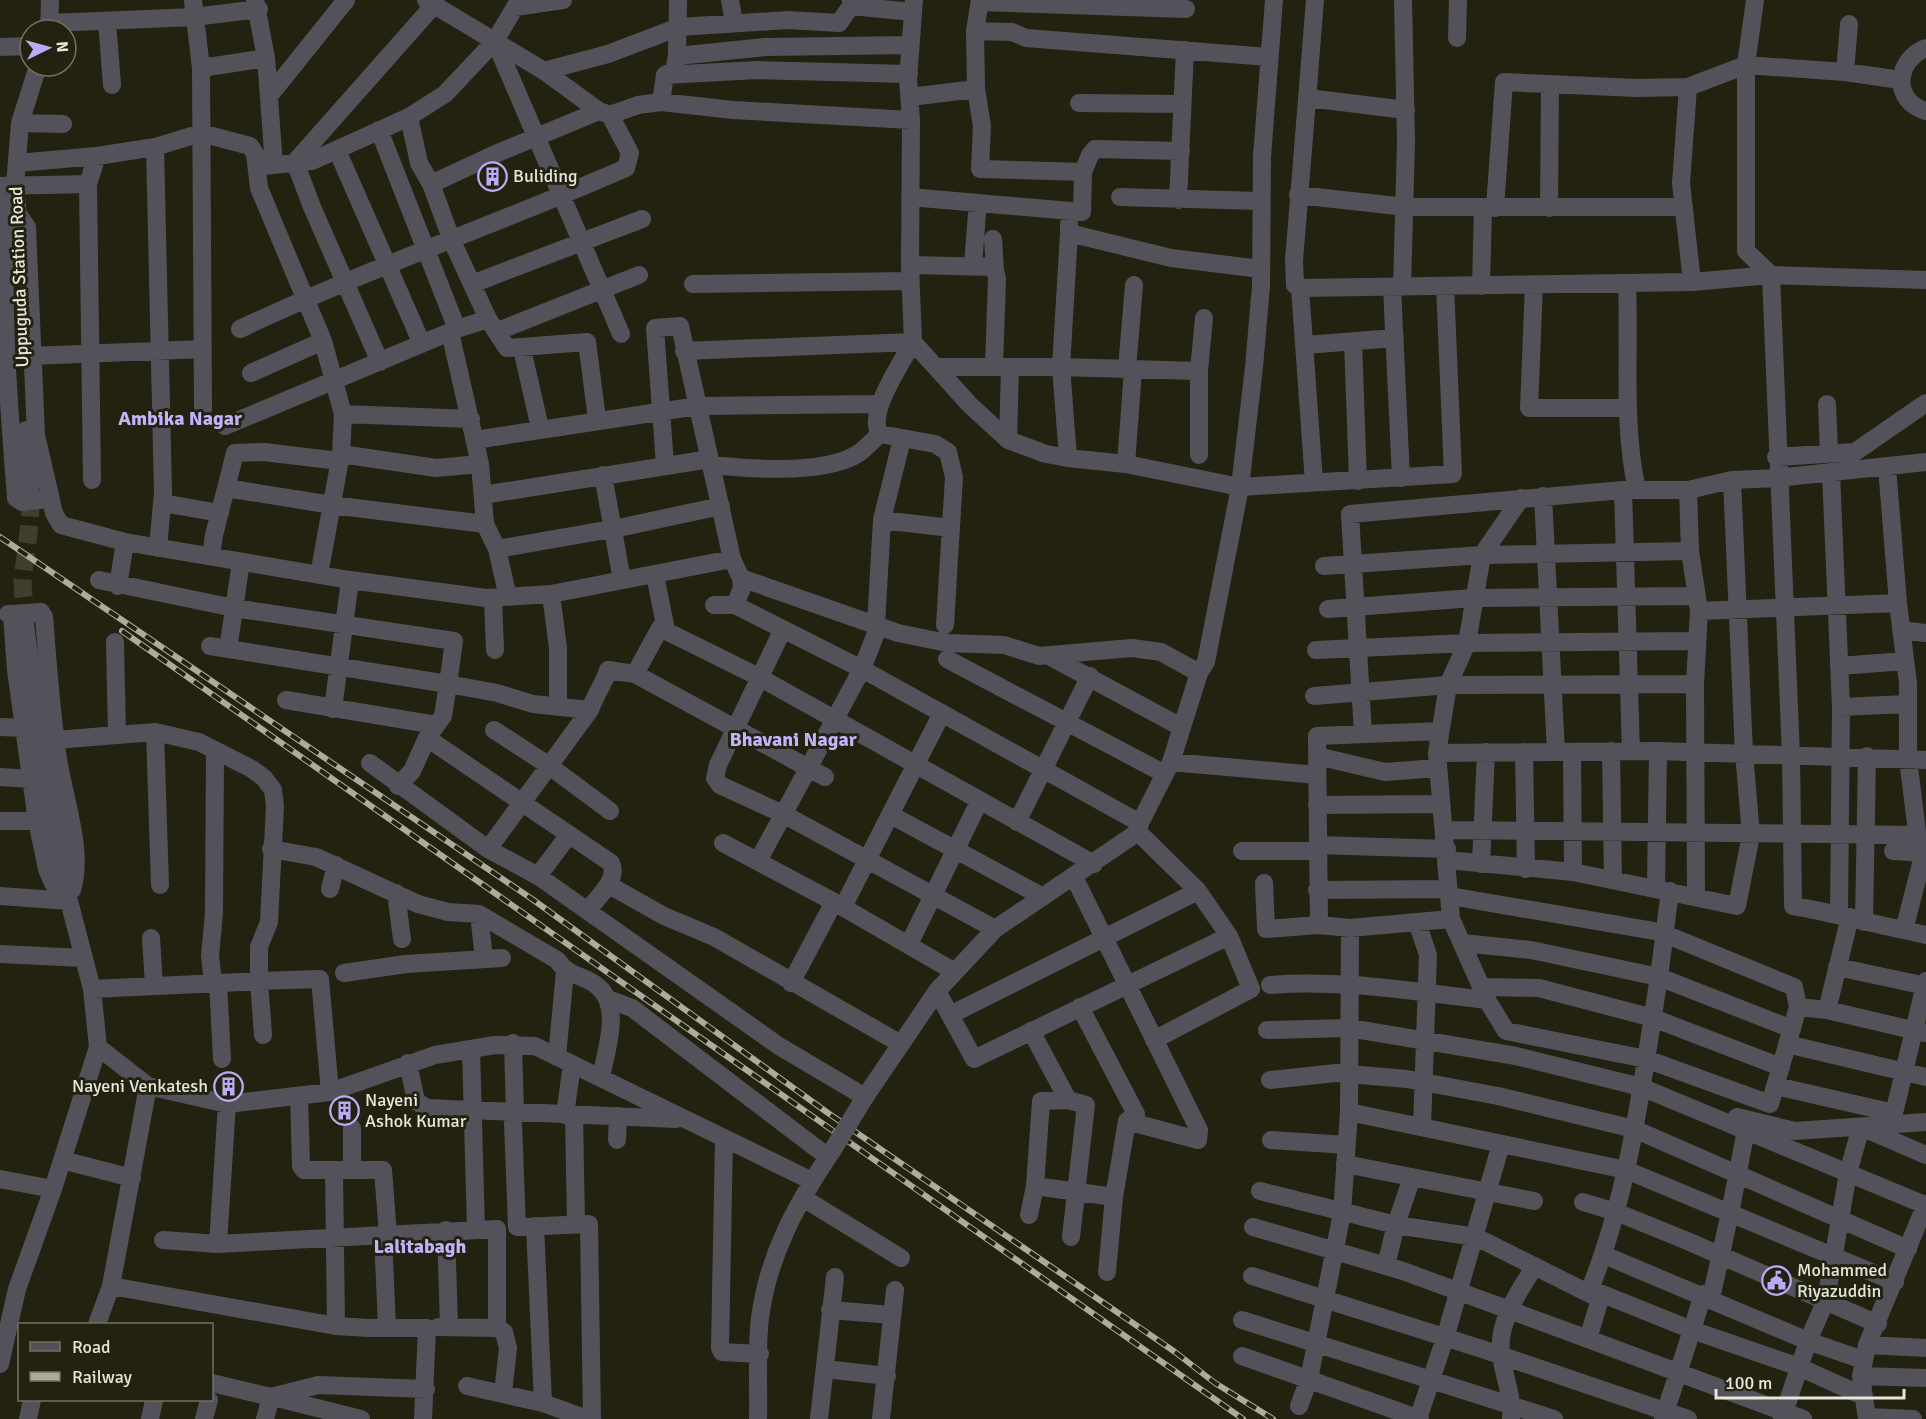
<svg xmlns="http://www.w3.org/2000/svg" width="1926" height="1419" font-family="Signika,sans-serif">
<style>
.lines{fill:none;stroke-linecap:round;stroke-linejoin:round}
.minor-tunnel{stroke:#403f2f;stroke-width:18;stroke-dasharray:18 9;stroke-linecap:butt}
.minor{stroke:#53525a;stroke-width:18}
.rail-casing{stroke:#abab9e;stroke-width:6}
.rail{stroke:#232211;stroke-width:4;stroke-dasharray:11;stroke-linecap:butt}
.minor-bridge{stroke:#53525a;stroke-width:18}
.labels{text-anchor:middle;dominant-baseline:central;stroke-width:6;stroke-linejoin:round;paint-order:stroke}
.poi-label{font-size:18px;fill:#e6e6da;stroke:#232211;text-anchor:start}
.street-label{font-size:18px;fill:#e6e6da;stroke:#232211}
.neighbourhood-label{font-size:20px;font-weight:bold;fill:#c3b3fa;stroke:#232211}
</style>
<rect width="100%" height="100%" fill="#232211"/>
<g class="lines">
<path class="minor-tunnel" d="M25,624C27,607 21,591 23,576C26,547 32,521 30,491"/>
<path class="minor" d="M193,0L201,68L203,409
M255,0L266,58L274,165
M426,0L544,71L599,111L610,115L638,105L661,102L665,75L674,71L677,56L678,0
M730,0L734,22
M914,0L908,79L911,120L910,265L913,342L970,405L1008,440L1046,454L1068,458L1061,367H936
M1315,0L1294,261L1295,285L1300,288L1692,282L1771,275L1926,280
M1755,0L1746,65V251L1771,275L1791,755L1793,906C1831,912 1867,923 1904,930L1921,864L1908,759V683L1898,603L1887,467
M980,2L1186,9
M851,6L913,12
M107,21L112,85
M50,23L194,17L259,9
M49,30L50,0
M975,31L1012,32L1026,38L1268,57
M1457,38L1458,0
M495,41L621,334
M0,47L30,46
M1926,48C1896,59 1891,101 1926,111
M677,56L765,47L910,45
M201,68L266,58
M544,71L608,54L679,27L788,20L839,23L851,6V0
M1845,72L1849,24
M665,75L757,70L909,74
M1688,87L1681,183L1692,282
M269,96L346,0
M910,97L976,89
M1308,98L1406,110
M661,102L733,110L911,120
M1079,103L1182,104
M409,117L419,163L431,184L452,241L488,319L507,348L587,342L597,419
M20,123L63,124
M379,130L457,329
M155,147L163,492L158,548
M337,150L422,344
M255,154L259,188L323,341L343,414L341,454L319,575
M17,163L97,156
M1083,172L1090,155L1095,149L1181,151
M88,184L92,480
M431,184L500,152L599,111
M0,186L88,184L97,156L155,147L201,133L250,146L263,166L312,161L409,117L445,94L495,41L515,7L563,0
M8,193C0,295 8,397 16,498L22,502L47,499
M1298,195L1406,207H1684
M910,197L1082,212L1083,172L980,169L982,126L976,89L975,31L980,0
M1120,197L1260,201
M1178,200L1185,50
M1495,208L1504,82L1637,88L1688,87L1746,65L1845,72L1900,80
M1549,208L1550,84
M18,214L27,227L36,435L54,513L61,525L125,542L350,580L486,598L551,594L732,559
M1069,224V233L1171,258L1261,269
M19,226L15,186L20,123L38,66
M1069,233L1061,367L1199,371
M993,239L995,271
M910,265L994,267L997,278L994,367
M973,266L977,213
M472,284L642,219
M693,284L910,281
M1627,284C1630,353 1622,422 1637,490
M1534,285L1529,408H1626
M1481,286L1483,207
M1392,287L1401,478
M1402,287L1406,142L1403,0
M1300,288L1314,482
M240,329C366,269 498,224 626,168L630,153L610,115
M498,331L639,275
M450,332L480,464L485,524L497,549L508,597
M1353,341L1358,481
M1305,345L1395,338
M522,349L540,428
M684,351L913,342C902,362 866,414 880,434L935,444L948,452L954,477L945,625
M31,356L203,349
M380,362L312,207L295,162L434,5
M1127,369L1134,285
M251,373L323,341
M1827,404L1829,453
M343,414L471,419
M225,426L457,329L488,319
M26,430L30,491
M475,440L698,406L880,404
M1008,440L1010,367
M341,454L436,468L480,464
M1199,455V371L1204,318
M1776,457L1855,452L1926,403
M1068,458L1126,464L1240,487L1453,474L1445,286
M1126,464L1133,370
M665,465L655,328L680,326L732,559L741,578L898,633L947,643L1004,645L1039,656L1132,648L1161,652L1199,673
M712,465C750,469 826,475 859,453C866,448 873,440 880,434
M1831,473L1841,707L1839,913
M603,475L622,580
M226,488L332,505L485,524
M1623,490L1631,751
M1688,490L1690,551L1699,611L1695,684L1696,897
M483,495L710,459
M1543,496L1556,752
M162,503L220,513
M882,520L951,528
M497,549L623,527L721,506
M211,556L214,535L235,453L264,452L339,461
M1324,566L1482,555L1690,551
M655,575L666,630
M741,578L742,588L735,605L862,669L1140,823
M99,580L234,608L454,641L448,684L210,646
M118,586L125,542
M551,594L558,648V706
M493,598L495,650
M714,605H735
M1328,609L1473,598L1695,596
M1699,611L1898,603
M8,614H12L16,670L37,821L47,869L53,883L68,899
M12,614L41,612L44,617C48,664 51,712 58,759C64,798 84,852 72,890
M876,625L882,520L902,439
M783,629L718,765L715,778L720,785L783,814L995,929
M1901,630L1926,633
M228,649L241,562
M1316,650L1467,643L1696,641
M1051,657L1181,727
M947,659L1165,774
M1839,666L1905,661
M1314,696L1448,685L1695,684
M286,700L436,725
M1841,707L1907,704
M333,709L350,580
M0,727L24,728
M494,730L548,765L610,811
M155,732L160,885
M1363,734L1350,514L1623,490H1688L1732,480L1777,478L1926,462
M427,738L443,716L448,684L497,693L533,704L590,710
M56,740L117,735
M1611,751L1613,879
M1524,752L1526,869
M1572,752L1573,872
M1437,753L1658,751L1926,760
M1317,756L1385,772L1437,768
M1171,762L1317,775
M370,763L488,849L538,876L779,1046L865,1097L937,991L995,929L1138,832L1140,823L1171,762L1199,673L1206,662L1240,487L1254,367L1261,286L1262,157L1274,0
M0,777L31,779
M825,777L635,674L660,628L759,677L1094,864
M398,786L412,771L427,738L611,863C619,881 597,896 588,911
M1317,805L1441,804
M891,815L1043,897
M0,821H37
M1017,822L1090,676
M1444,830L1918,835
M1138,832L1198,891L1229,936L1251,989L1154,1040
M723,843L834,902L955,972
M1317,845L1447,849
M271,849L316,857L418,904L448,912L479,914L557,960C569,977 581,974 596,985C623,1005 606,1049 601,1078
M488,849L590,710C595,695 604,684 608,670L635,674
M1242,851H1317
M1893,851L1926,853
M1447,860L1573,872L1737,906L1751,835L1744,753L1732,480
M758,861L862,669L878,628
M1481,864L1486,752
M538,876L568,836
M1074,877L1199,1130L1198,1140L1127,1121
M1264,883L1266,929L1319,925L1350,928L1451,919
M609,885L664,916L714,937L901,1044
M1656,887L1658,751
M330,889L336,865
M1317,890L1449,889
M1670,891L1659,977L1792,1029
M396,893L402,939
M0,896L69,901
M1450,896L1660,932L1794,987L1798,1007L1770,1104L1646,1059L1506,1031L1487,1000L1451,919L1437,753L1448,685L1467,643L1482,555L1521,498
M843,907L942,713
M479,914L484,959
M1417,922L1428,955L1422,1127
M1864,922L1867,756
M1319,925L1317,736L1440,731
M1904,930L1926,935
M151,938L154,985
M1463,943L1531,950L1659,977C1642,1082 1630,1190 1590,1289L1600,1299L1588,1339L1803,1419
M909,944L980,800
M0,954L84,958
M1837,967L1926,986
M344,973L406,964L502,958
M213,982L210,956L214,913L215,751
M218,982L222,1059
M791,983L834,902
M1270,985C1342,979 1415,992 1487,1000
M1482,987L1539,988L1653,1018L1781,1067
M92,989L259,981V947L269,922L275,806L273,790L264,778L252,769L199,742L155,732L117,735L115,642
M937,991L974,1059L1229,936
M608,999L632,1008L828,1157
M1080,1007L1136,1114L1127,1121L1114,1197L1107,1272
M1798,1007L1827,1010L1925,1033
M1827,1010L1850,917
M952,1014L1198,891
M1267,1030L1349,1028L1516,1056L1641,1087L1925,1205
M1031,1031L1068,1100
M263,1035L259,981L320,979L330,1092
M513,1043L515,1112
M1787,1044L1926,1077
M98,1047L148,1086L227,1104L330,1092L435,1055L495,1045L535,1046L812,1181
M471,1049L476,1229
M557,1057L565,971
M408,1063L416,1101L427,1108L676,1119
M1270,1080L1336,1073L1407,1079L1498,1096L1634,1129L1908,1249
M148,1086L111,1286L336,1326L370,1328H427L423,1419
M1776,1086L1894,1113L1926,981
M299,1096L301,1166L304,1170H383L388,1235
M1349,1112L1350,928
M565,1115L572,1064
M574,1115L576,1224
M1737,1117L1795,1131L1926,1122
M513,1123L517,1227
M352,1128V1168
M724,1139L720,1348L722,1352L760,1354
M617,1140L618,1116
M1271,1140L1347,1145
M62,1160L132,1178
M1345,1164L1534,1201
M334,1170L336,1326
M0,1179L53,1189
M1260,1191L1396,1225L1476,1237L1598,1298
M803,1198L901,1258
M1583,1202L1616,1212L1685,1240L1878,1324
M1029,1215L1035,1186
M589,1224L592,1419
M535,1226L543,1403
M522,1227L588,1224
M1253,1227L1403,1271L1588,1339
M446,1230L449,1326
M383,1235L387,1328
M1071,1237L1086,1105L1068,1100L1041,1101L1035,1186L1114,1197
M163,1240L218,1244L497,1229V1328L504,1332L508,1348L503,1393
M218,1244L227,1104
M1604,1255L1808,1341L1782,1419
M1386,1265L1396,1225L1412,1177
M1252,1276L1485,1350L1688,1419
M1590,1289L1692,1330L1663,1419
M1703,1294L1692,1330L1799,1367L1863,1396
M1711,1298L1730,1213L1746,1130
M830,1310L892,1315
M1242,1320L1554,1419
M97,1324L111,1286
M438,1327L497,1328
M1867,1345L1926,1348
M1242,1356L1420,1419
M1863,1360L1808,1341L1826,1300L1848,1173L1861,1127L1926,1155
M0,1364L17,1289L53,1189L98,1047L92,989L69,901L45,779L25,624
M825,1369L887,1376
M1861,1376L1926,1378
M212,1383L271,1397L265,1419
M467,1386L543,1403L587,1419
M271,1397L318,1385L426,1389
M273,1397L361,1419
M1299,1406L1309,1379L1342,1213L1349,1112L1626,1170L1895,1282
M1867,1417L1913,1419
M28,1419L32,1400
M150,1419L154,1400
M204,1419L209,1400
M758,1419C759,1386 756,1351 760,1318C768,1255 797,1203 832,1151
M819,1419L835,1277
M881,1419L895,1290
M1418,1419L1445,1338L1501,1144
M1511,1419C1513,1396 1504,1377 1501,1355C1497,1323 1518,1292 1535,1266
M1867,1419L1861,1376L1867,1345L1926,1204"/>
<defs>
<path id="rail" d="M0,537L532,899L828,1113L1175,1352L1215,1383L1273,1419
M122,631L1243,1419"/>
</defs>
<use href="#rail" class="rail-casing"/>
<use href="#rail" class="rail"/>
<path class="minor-bridge" d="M832,1151L865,1097"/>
</g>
<defs>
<symbol id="building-ring" viewBox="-11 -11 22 22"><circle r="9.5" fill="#232211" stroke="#bbaaf6" stroke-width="1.5"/><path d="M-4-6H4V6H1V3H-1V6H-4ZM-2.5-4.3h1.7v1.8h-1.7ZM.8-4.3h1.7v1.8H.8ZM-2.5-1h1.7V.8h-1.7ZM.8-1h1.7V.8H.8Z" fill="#bbaaf6"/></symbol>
<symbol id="civic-ring" viewBox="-11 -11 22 22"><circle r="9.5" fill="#232211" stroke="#bbaaf6" stroke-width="1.5"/><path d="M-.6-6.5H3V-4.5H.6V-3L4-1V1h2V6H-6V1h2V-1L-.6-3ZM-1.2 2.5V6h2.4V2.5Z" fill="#bbaaf6"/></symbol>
</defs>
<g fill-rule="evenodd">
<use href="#building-ring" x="476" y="160" width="33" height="33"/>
<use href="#building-ring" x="212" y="1070" width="33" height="33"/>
<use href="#building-ring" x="328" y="1094" width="33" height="33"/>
<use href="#civic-ring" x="1760" y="1264" width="33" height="33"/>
</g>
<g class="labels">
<g class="poi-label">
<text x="513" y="176">Buliding</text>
<text x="208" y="1086" text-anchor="end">Nayeni Venkatesh</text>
<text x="365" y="1100">Nayeni<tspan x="365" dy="21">Ashok Kumar</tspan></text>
<text x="1797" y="1270">Mohammed<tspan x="1797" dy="21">Riyazuddin</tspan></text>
</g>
<g class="street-label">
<text transform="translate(19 277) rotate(-92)">Uppuguda Station Road</text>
</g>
<g class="neighbourhood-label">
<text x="180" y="418">Ambika Nagar</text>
<text x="793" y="739">Bhavani Nagar</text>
<text x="420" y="1246">Lalitabagh</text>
</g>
</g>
<rect x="18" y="1323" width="195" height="78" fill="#232211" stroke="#717061" stroke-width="1.5"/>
<rect x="30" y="1342" width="30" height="9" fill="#53525a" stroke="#717061" stroke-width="1.5"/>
<text x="72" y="1353" font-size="18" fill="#e6e6da">Road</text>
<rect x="30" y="1372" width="30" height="9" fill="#abab9e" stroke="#717061" stroke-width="1.5"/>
<text x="72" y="1383" font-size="18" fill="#e6e6da">Railway</text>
<g transform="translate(48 48) rotate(85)"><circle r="28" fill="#232211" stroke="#717061" stroke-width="1.5"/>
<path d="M0-4.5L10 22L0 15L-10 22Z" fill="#bbaaf6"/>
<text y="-9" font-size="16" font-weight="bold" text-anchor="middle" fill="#e6e6da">N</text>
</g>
<path d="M1716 1389v9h188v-9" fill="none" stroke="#e6e6da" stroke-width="3"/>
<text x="1725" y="1389" font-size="18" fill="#e6e6da" stroke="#232211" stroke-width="4.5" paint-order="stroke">100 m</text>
</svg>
